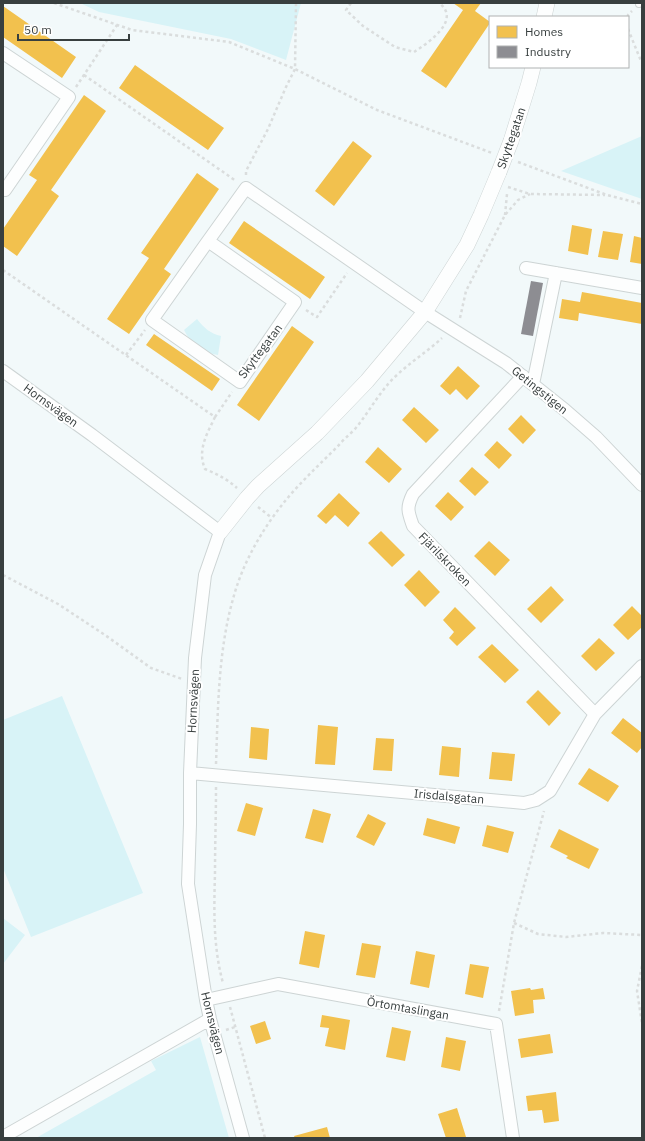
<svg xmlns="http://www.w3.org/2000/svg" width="645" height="1141" font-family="'IBM Plex Sans',sans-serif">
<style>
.green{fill:#d8f3f7}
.homes{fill:#f2c14e}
.industry{fill:#8d8d92}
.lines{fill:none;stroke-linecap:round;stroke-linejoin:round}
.service-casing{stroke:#cdd4d4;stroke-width:8}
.minor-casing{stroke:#cdd4d4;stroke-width:14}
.tertiary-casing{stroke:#cdd4d4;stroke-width:16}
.path{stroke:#dadddd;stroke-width:2.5;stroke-dasharray:3 3;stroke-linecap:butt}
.service{stroke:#fdfefe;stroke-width:6}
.minor{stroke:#fdfefe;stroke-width:12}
.tertiary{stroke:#fdfefe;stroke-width:15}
.tertiary-bridge-casing{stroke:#cdd4d4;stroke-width:16;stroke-linecap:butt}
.tertiary-bridge{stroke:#fdfefe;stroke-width:15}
.labels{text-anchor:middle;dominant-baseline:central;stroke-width:4;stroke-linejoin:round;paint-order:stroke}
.street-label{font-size:12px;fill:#383f3f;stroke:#fff}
</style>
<rect width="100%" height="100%" fill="#f2f9fa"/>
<path class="green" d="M80,3H301L286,60L231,39L99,12Z
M642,136V199L561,171Z
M197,319C204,328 211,334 221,336L218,355C204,353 190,343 184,330Z
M62,696L143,893L31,937L3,868V720Z
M3,918L25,935L3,964Z
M200,1037L229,1138H36L156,1070L151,1061Z"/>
<path class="homes" d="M453,3H481L475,11L490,22V23L446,88L421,71L463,10Z
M3,6L76,57L62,78L3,37Z
M135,65L224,128L208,150L119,88Z
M84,95L106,111L51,190L59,196L17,256L3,246V229L37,180L29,175Z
M353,141L372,156L334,206L315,191Z
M197,173L219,189L164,269L171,274L129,334L107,319L149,258L141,253Z
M244,221L325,277L310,299L229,243Z
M572,225L592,229L588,255L568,251Z
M603,231L623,234L618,260L598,257Z
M634,236L642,238V264L630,262Z
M582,292L642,303V324L579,313L578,321L559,318L562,299L580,302Z
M292,326L314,342L259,421L237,405Z
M154,334L220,379L212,391L146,345Z
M458,366L480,386L467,400L456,389L450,395L440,386Z
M414,407L439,430L426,443L402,420Z
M521,415L536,430L523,444L508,429Z
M497,441L512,455L499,469L484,455Z
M378,447L402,469L389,483L365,462Z
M472,467L489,482L475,496L459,481Z
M448,492L464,507L451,521L435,506Z
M339,493L360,513L348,527L335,515L326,524L317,516Z
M381,531L405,555L392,567L368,543Z
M489,541L510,560L495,576L474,556Z
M419,570L440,592L425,607L404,585Z
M551,586L564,600L541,623L527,609Z
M632,606L642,616V627L628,640L613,625Z
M455,607L476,628L457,646L449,638L454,632L443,620Z
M599,638L615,653L596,671L581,656Z
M492,644L519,670L505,683L478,657Z
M538,690L561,713L549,726L526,702Z
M623,718L642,733V747L637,753L611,733Z
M318,725L338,727L335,765L315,764Z
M251,727L269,729L267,760L249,758Z
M376,738L394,739L392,771L373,770Z
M442,746L461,748L459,777L439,775Z
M492,752L515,754L512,781L489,779Z
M589,768L619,786L608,802L578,784Z
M246,803L263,808L255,836L237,831Z
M313,809L331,814L323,843L305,838Z
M368,814L386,823L374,846L356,837Z
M427,818L460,827L455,844L423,835Z
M487,825L514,832L508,853L482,846Z
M559,829L599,849L589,869L566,858L568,856L550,847Z
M305,931L325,935L319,968L299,964Z
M362,943L381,946L375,978L356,975Z
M416,951L435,955L429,988L410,984Z
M470,964L489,967L483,998L465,994Z
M530,988L531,990L543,988L545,999L533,1000L534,1013L515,1016L511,991Z
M322,1015L350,1020L345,1050L325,1046L329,1028L320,1027Z
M265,1021L271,1039L256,1044L250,1026Z
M392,1027L411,1031L405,1061L386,1057Z
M550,1034L553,1053L521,1058L518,1039Z
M446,1037L466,1041L460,1071L441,1067Z
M556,1092L559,1121L544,1123L542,1110L528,1111L526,1096Z
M457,1108L466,1137L462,1138H446L438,1114Z
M327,1127L330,1138H295L294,1136Z"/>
<path class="industry" d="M531,281L543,283L533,336L521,334Z"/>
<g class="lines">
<defs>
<path id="service" d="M639,3V4"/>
<path id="minor" d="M3,53L69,97L5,190L3,188
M208,241L246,188L425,312L506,363L565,410L596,437L642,485
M208,241L295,302L240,382L152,320Z
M526,268L642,288
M3,371L92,435L220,532L205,575L195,658L190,773V824L188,884L206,1000L210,1019L243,1138
M523,376L413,494C406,508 408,512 413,526L595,714
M533,384L556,273
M190,773L524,803L536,800L550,791L595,714L642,666
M206,1000L278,984L496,1024L513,1138
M3,1137L210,1019"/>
<path id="tertiary" d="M544,17L547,3
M511,141L529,83L533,67
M220,532L247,498L258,486L317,433L367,381L425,312L467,245L481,215L499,172"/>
</defs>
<use href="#service" class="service-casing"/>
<use href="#minor" class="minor-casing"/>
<use href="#tertiary" class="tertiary-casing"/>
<path class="path" d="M54,3L132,30L229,42L295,69L377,110L492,153
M351,3L346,10L363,26L395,47L414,52C428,43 462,20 439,3
M628,17V15L632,11
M628,29L641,61L642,62
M84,75L236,181
M76,87L117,25
M518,162L607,195L642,204
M246,175V171L268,129L286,87L295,69L296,3
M508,187L530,194L605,195
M505,215L507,194
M3,270L215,417C207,434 197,450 205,469C217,474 227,479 237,488
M306,310L317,317L347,273
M460,318L466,291L505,215L518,200L530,194
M126,355L145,330
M215,417L232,392
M258,507L272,518
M3,575L58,604L105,635L151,668L182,679
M216,764C218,709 218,652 233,599C243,561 265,524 291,494C306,477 322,462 338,446C343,440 349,435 355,429C370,411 380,390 398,374C412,361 428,351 442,338
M216,787C216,816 215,844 215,873C214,910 213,947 223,983
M514,923L538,934L566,937L603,933L642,935
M642,966L637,991L642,1023
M230,1007L265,1138
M499,1011L514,923L544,811
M226,1030L235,1027"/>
<use href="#service" class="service"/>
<use href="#minor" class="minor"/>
<use href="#tertiary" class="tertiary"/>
<defs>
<path id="tertiary-bridge" d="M499,172L511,141"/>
</defs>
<use href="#tertiary-bridge" class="tertiary-bridge-casing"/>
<use href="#tertiary-bridge" class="tertiary-bridge"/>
</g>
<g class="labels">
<g class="street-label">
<text transform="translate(511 138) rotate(-71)">Skyttegatan</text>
<text transform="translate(260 351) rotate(-53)">Skyttegatan</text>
<text transform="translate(540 390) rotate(39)">Getingstigen</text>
<text transform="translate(51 405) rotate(36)">Hornsvägen</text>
<text transform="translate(445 559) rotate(46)">Fjärilskroken</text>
<text transform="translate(193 701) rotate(-87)">Hornsvägen</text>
<text transform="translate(449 796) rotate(5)">Irisdalsgatan</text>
<text transform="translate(408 1008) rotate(10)">Örtomtaslingan</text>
<text transform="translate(213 1023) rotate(76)">Hornsvägen</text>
</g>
</g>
<rect width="645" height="1141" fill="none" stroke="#383f3f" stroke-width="8"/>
<rect x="489" y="16" width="140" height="52" fill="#ffffff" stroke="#afb2b2"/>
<rect x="497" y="26" width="20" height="12" fill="#f2c14e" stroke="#afb2b2"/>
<text x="525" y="36" font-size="12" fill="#383f3f">Homes</text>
<rect x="497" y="46" width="20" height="12" fill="#8d8d92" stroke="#afb2b2"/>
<text x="525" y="56" font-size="12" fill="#383f3f">Industry</text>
<path d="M18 34v6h111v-6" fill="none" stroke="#383f3f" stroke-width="2"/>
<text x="24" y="34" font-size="12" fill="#383f3f" stroke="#ffffff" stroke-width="3" paint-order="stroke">50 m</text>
</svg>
